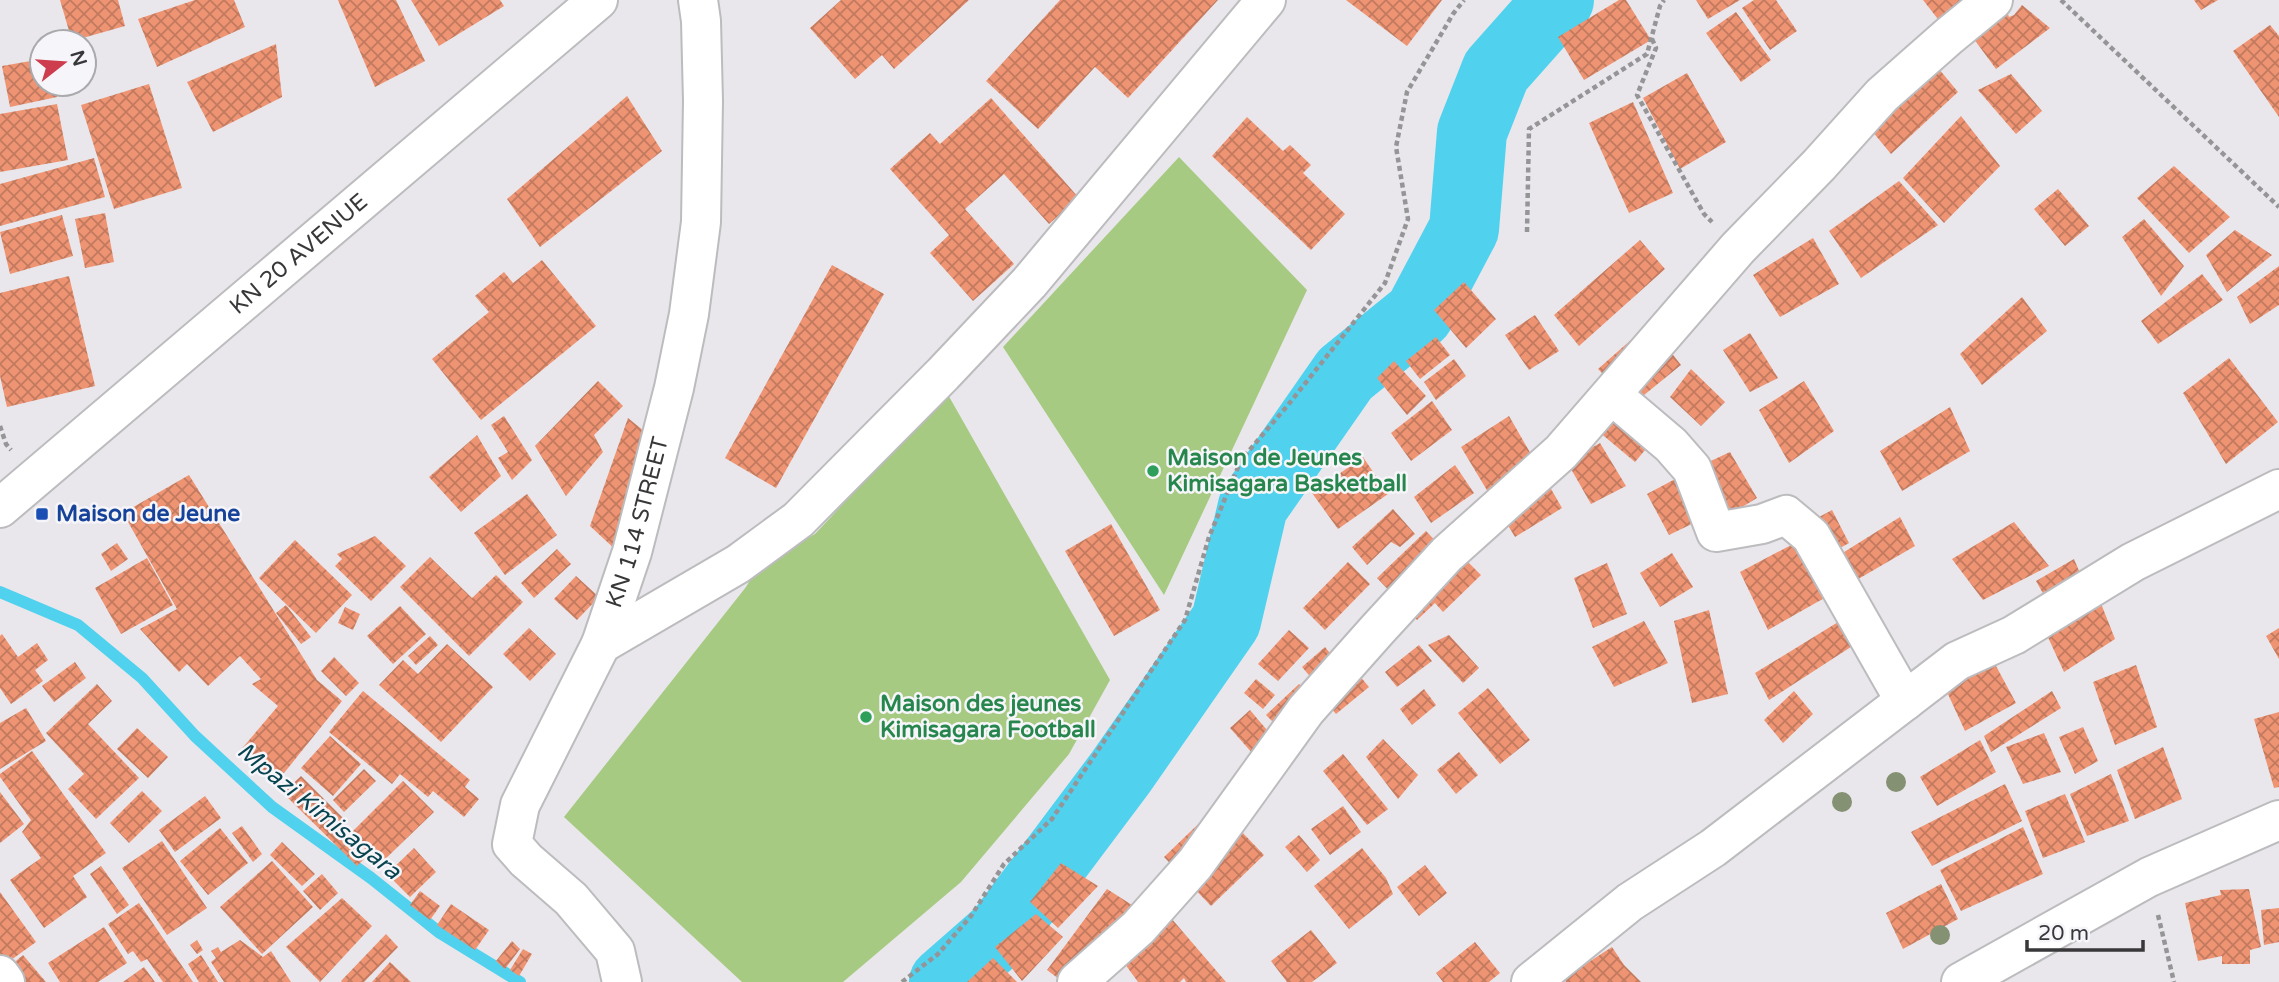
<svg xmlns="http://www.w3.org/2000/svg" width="2279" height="982" font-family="'Varela Round',sans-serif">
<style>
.green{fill:#a6ca82}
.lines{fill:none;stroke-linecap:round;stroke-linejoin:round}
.stream{stroke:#50d1ee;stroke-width:12}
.river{stroke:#50d1ee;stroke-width:70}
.building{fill:url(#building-cross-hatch)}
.minor-casing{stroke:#bcbbbe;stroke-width:42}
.major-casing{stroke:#bcbbbe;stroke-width:42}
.path{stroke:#959497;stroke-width:4.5;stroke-dasharray:5 3.5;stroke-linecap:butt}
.minor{stroke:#fff;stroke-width:38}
.major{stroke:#fff;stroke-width:38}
.tree{fill:#849173}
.leisure-dot{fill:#2e9e5b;stroke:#f6f5f9;stroke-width:2.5}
.transit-dot{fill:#1a4fb4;stroke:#f6f5f9;stroke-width:2.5}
.labels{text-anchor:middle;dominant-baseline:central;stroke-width:5;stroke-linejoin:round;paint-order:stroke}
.street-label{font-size:23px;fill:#383739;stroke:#f6f5f9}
.leisure-label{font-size:23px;font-weight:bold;fill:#27864d;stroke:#f6f5f9;text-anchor:start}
.transit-label{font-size:23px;font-weight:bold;fill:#164399;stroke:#f6f5f9;text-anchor:start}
.water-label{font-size:24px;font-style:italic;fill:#084450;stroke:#f6f5f9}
</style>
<defs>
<pattern id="building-cross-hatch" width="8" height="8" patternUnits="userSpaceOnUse" patternTransform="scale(1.75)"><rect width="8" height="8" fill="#ee9473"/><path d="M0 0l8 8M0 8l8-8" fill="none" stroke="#c27a5f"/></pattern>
</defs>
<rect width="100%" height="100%" fill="#e9e7eb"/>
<path class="green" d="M1179,157L1307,290L1164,595L1003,347Z
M947,393L1110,680L1069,754L961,882L843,982H742L564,817L746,587L760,563L815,534Z"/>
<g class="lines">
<path class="stream" d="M0,592L78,625L142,678L195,736L272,807L371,878L440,933L520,982"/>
<path class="river" d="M944,982L1001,932L1121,772L1226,621L1253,506L1345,374L1419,314L1464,229L1472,132L1496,71L1559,0"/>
</g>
<path class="building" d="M60,0H118L125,26L72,41Z
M195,0H234L245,27L157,67L138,19Z
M338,0H396L425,61L375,87Z
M411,0H500L504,6L439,46Z
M841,0H969L894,69L882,55L855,79L810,28Z
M1060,0H1218L1128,98L1095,67L1038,129L986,81Z
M1346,0H1442L1407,46Z
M1619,0H1626L1651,40L1584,80L1558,37Z
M1696,0H1740L1708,19Z
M1754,0H1776L1797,31L1770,50L1742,8Z
M1923,0H1979L1945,28Z
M2194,0H2218L2201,10Z
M2006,3L2012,6L2007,11L2009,17L2014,15L2022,5L2050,28L1996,69L1968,31Z
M1736,12L1771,60L1741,82L1706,33Z
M2270,25L2279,36V117L2233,51Z
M276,44L282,97L213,132L187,82Z
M42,59V84H54L57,97L10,107L2,66Z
M1934,63L1958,92L1891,154L1867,125Z
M1687,73L1726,142L1680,169L1643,98Z
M2011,74L2042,111L2016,134L1978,90Z
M149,84L182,188L114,209L81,105Z
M627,96L662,151L540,247L507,199Z
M991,98L1079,198L1049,224L1004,174L965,209L1014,264L973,301L930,253L949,235L890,169L930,133L940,144Z
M1633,102L1673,193L1629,213L1589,123Z
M57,104L68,160L0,172V114Z
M1961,116L2000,166L1944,223L1903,178Z
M1247,117L1283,151L1290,145L1311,165L1303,173L1345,214L1311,250L1212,156Z
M94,158L105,197L0,226V184Z
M2174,166L2230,217L2189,253L2137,198Z
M1899,181L1938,225L1861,278L1829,231Z
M2058,189L2089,226L2065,246L2034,209Z
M105,213L114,262L85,268L75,219Z
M62,215L73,256L10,274L0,232Z
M2144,219L2184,266L2161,296L2122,237Z
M2235,230L2272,255L2227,292L2206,255Z
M1813,238L1839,284L1780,317L1753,275Z
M1640,240L1665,269L1579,346L1554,315Z
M542,260L596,326L481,420L432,359L489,312L475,296L504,272L513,283Z
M832,265L884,294L776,488L725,458Z
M2279,266V305L2250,324L2237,297Z
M2202,274L2223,300L2158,344L2141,321Z
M69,276L95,386L7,407L0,376V293Z
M1464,282L1496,319L1466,348L1434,310Z
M2022,297L2047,331L1982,385L1960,354Z
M1535,315L1559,351L1529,370L1505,335Z
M1649,324L1681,365L1633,404L1598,369Z
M1750,333L1778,378L1750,392L1723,350Z
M1436,337L1450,355L1420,379L1406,361Z
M2229,358L2278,422L2226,464L2183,393Z
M1454,359L1466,376L1436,400L1424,382Z
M1394,361L1426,396L1407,415L1377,378Z
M1691,369L1725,402L1701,426L1670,397Z
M598,381L623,406L594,435L603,452L566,496L535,446Z
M1804,381L1834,431L1789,463L1759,410Z
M1432,401L1452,430L1411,461L1391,433Z
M1604,405L1651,443L1635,462L1586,421Z
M1950,407L1970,451L1902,491L1880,451Z
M504,416L532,460L512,480L498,458L508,452L491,425Z
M1509,416L1562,508L1515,537L1461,447Z
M628,418L650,436L618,552L590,526Z
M477,435L501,476L461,512L429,477Z
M1600,443L1626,486L1591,504L1567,462Z
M1730,452L1757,498L1729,515L1700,466Z
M1363,457L1388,494L1338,529L1312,493Z
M1455,465L1474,493L1431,523L1414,497Z
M189,475L317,680L342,701L276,783L239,752L278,706L252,684L261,679L240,656L208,686L187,664L179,672L140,629L177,609L123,513Z
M1679,477L1700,520L1669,535L1647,494Z
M527,494L557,535L505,575L474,533Z
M1393,509L1415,534L1400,547L1391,542L1367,565L1352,547Z
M1832,510L1849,543L1826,556L1808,523Z
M1900,517L1915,546L1848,585L1833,559Z
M2014,522L2049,566L1983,600L1952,559Z
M1111,524L1160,610L1114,636L1065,551Z
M1426,531L1461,568L1468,562L1481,575L1443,612L1435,603L1417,620L1377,578Z
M375,536L406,566L371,601L335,566L342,559L337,554Z
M1808,536L1835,592L1768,630L1740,572Z
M295,540L352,595L316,633L259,578Z
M117,543L128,559L111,571L101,554Z
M557,549L571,564L534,598L521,583Z
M1672,553L1693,587L1660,607L1640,573Z
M430,557L472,598L496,575L523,602L469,656L400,587Z
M147,558L173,605L121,634L95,588Z
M2074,559L2085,585L2050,606L2036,581Z
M1348,562L1370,584L1325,630L1303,608Z
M1607,563L1627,614L1593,628L1574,578Z
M576,576L599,597L577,620L554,599Z
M2100,601L2115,639L2064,672L2046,633Z
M286,605L311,637L301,644L276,613Z
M400,606L426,634L393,664L367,636Z
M345,607L360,614L353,630L338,623Z
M1709,610L1728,694L1692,703L1674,621Z
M1843,619L1857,643L1769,700L1755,673Z
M1644,621L1668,663L1614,687L1592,647Z
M529,628L556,654L530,681L503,654Z
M2279,628V659L2266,636Z
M1289,630L1309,648L1278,681L1258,664Z
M2,634L18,657L37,643L48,660L35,670L43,681L11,704L0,688V636Z
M1449,635L1479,668L1463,683L1428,645Z
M430,636L438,645L416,665L408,656Z
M447,644L493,687L441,742L379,685L403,660L418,674Z
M1419,645L1432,661L1397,687L1385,672Z
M1325,647L1342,668L1319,687L1302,667Z
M1989,653L2016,703L1965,731L1941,679Z
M334,657L359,683L346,696L321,671Z
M75,662L86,678L54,702L42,686Z
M2136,665L2157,727L2115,745L2093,682Z
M1354,669L1369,687L1336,714L1321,696Z
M1256,679L1275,695L1263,709L1244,693Z
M97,684L112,701L88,724L139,778L96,819L68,789L84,774L46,733Z
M1299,684L1316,701L1284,733L1266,715Z
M1488,688L1530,740L1500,764L1458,713Z
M1424,689L1436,705L1412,725L1400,709Z
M363,691L470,780L465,787L479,799L464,817L433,791L428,797L400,774L392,784L329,732Z
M1794,691L1813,714L1783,743L1764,720Z
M2052,691L2061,708L1991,752L1984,736Z
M26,708L46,741L0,769V723Z
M1250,710L1272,736L1253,754L1230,728Z
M2279,712V787L2274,788L2254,719Z
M2083,727L2098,761L2075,774L2059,737Z
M137,728L168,757L148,778L117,749Z
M2044,733L2061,772L2023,784L2006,747Z
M330,736L361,764L333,796L301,768Z
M1383,739L1418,775L1398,799L1366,757Z
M1980,740L1996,772L1937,806L1920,777Z
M2163,747L2182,799L2135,819L2117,770Z
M32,751L106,853L73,876L87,897L44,928L10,880L41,858L22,832L31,820L0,777V774Z
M1459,752L1478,775L1456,794L1437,770Z
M1343,754L1388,809L1367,825L1323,771Z
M364,769L376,781L344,812L333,800Z
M2111,774L2129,821L2087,836L2070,794Z
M301,776L344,819L335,828L365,858L357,866L283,793Z
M403,781L434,812L380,864L350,834Z
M2005,784L2022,821L1932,866L1911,832Z
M142,791L162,811L129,843L110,823Z
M0,792L24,824L0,843Z
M2065,794L2085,842L2043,858L2025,811Z
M205,796L221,818L175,852L159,830Z
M1217,806L1264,855L1211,906L1164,857Z
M1343,806L1361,832L1330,855L1311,829Z
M242,826L262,854L253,862L232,833Z
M2023,827L2043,874L1961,911L1940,870Z
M220,828L248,863L208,895L180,861Z
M1299,835L1320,860L1307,872L1285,847Z
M162,841L207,908L167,935L122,868Z
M282,842L315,874L302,886L270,855Z
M414,848L436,872L410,897L387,874Z
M1362,848L1386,878L1393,894L1349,929L1314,886Z
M272,861L313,907L262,954L220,907Z
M1061,863L1098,886L1058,928L1030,902Z
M1425,865L1447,893L1419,916L1397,887Z
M101,866L129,905L117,914L90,874Z
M322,874L338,893L320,910L303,891Z
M1941,884L1958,919L1903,949L1886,913Z
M1107,889L1146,914L1063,982L1047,970Z
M2249,889L2261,947L2250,950V964H2222V956L2198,961L2185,903L2221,895L2220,890Z
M420,891L440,906L430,920L410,905Z
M0,892L36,942L4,965L0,960Z
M342,898L372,926L320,982L286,947Z
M139,903L193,982H163L147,959L141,962L133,951L128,954L108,924Z
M451,904L489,930L475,950L437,925Z
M2279,908V942L2264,945L2261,910Z
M1036,914L1063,937L1022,981L995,947Z
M1171,918L1226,982H1186L1184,978L1180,982H1138L1122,960Z
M104,927L127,963L98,982H60L48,963Z
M1311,930L1337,963L1312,982H1287L1271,961Z
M386,934L398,947L364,982H342L341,981Z
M197,940L203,950L197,954L190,945Z
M240,940L263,957L271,951L291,982H224L211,962L216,958L211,951L218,947L221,952Z
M512,941L520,949L505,969L496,961Z
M1475,942L1500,973L1489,982H1443L1436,973Z
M1612,947L1624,965L1641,982H1566L1564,978Z
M523,949L532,954L519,976L510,970Z
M23,955L46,982H22L10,966Z
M201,955L218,982H199L188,964Z
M993,958L1017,982H967Z
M390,962L411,982H372Z
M144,967L155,982H123Z"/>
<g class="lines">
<defs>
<g id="minor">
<path d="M1612,395L1671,445L1692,469L1716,532L1762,524L1786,515L1811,536L1905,701"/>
<path d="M601,644L738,564L798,520L943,374L1029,283L1266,0"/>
<path d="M0,975L5,982"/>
<path id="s1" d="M622,982L615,951L571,899L526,860L512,844L520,805L601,644L632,552L674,388L689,314L701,222L703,101L701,21L698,0"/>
<path d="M1077,982L1138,928L1195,864L1306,710L1378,629L1447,554L1561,452L1738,248L1819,165L1882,95L1949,36L1993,0"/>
<path d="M1531,982L1630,902L1713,848L1957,661L2014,635L2133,562L2279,489"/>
<path d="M1961,982L2149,877L2279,820"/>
</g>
<g id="major">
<path id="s2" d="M0,508L598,0"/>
</g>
</defs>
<use href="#minor" class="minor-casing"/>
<use href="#major" class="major-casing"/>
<path class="path" d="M2061,0L2279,207
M1652,39L1656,48L1637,95L1704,214L1712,222
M1527,232L1529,129L1647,54L1660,6L1664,0
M0,426L6,444L11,450
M2158,915L2174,982
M902,982L938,954L971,916L1004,864L1052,819L1185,620L1209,537L1241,460L1288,405L1385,283L1408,219L1396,147L1407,92L1453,14L1464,0"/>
<use href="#minor" class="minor"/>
<use href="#major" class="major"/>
</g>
<g class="tree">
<circle cx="1896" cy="782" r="10"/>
<circle cx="1842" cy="802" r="10"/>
<circle cx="1940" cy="935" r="10"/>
</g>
<g class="leisure-dot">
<circle cx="1153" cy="471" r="7"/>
<circle cx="866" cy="717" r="7"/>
</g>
<rect class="transit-dot" x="35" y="507" width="14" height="14" rx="3.5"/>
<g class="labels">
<g class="street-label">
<text stroke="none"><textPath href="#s2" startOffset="392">KN 20 AVENUE</textPath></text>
<text stroke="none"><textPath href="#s1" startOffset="528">KN 114 STREET</textPath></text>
</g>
<g class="leisure-label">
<text x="1167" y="458">Maison de Jeunes<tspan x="1167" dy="26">Kimisagara Basketball</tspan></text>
<text x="880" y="704">Maison des jeunes<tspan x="880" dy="26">Kimisagara Football</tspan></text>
</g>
<g class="transit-label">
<text x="56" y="514">Maison de Jeune</text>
</g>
<g class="water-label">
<text transform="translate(319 811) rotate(39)">Mpazi Kimisagara</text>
</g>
</g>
<g transform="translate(63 63) rotate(73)"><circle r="33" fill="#f6f5f9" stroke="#aaa9ac" stroke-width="2"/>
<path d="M0-5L12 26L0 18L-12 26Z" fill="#cd3d4e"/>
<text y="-10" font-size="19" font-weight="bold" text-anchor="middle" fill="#383739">N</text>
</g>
<path d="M2027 940v10h116v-10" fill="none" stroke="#383739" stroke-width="3.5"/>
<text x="2038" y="940" font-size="21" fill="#383739" stroke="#f6f5f9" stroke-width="5" paint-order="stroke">20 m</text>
</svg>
